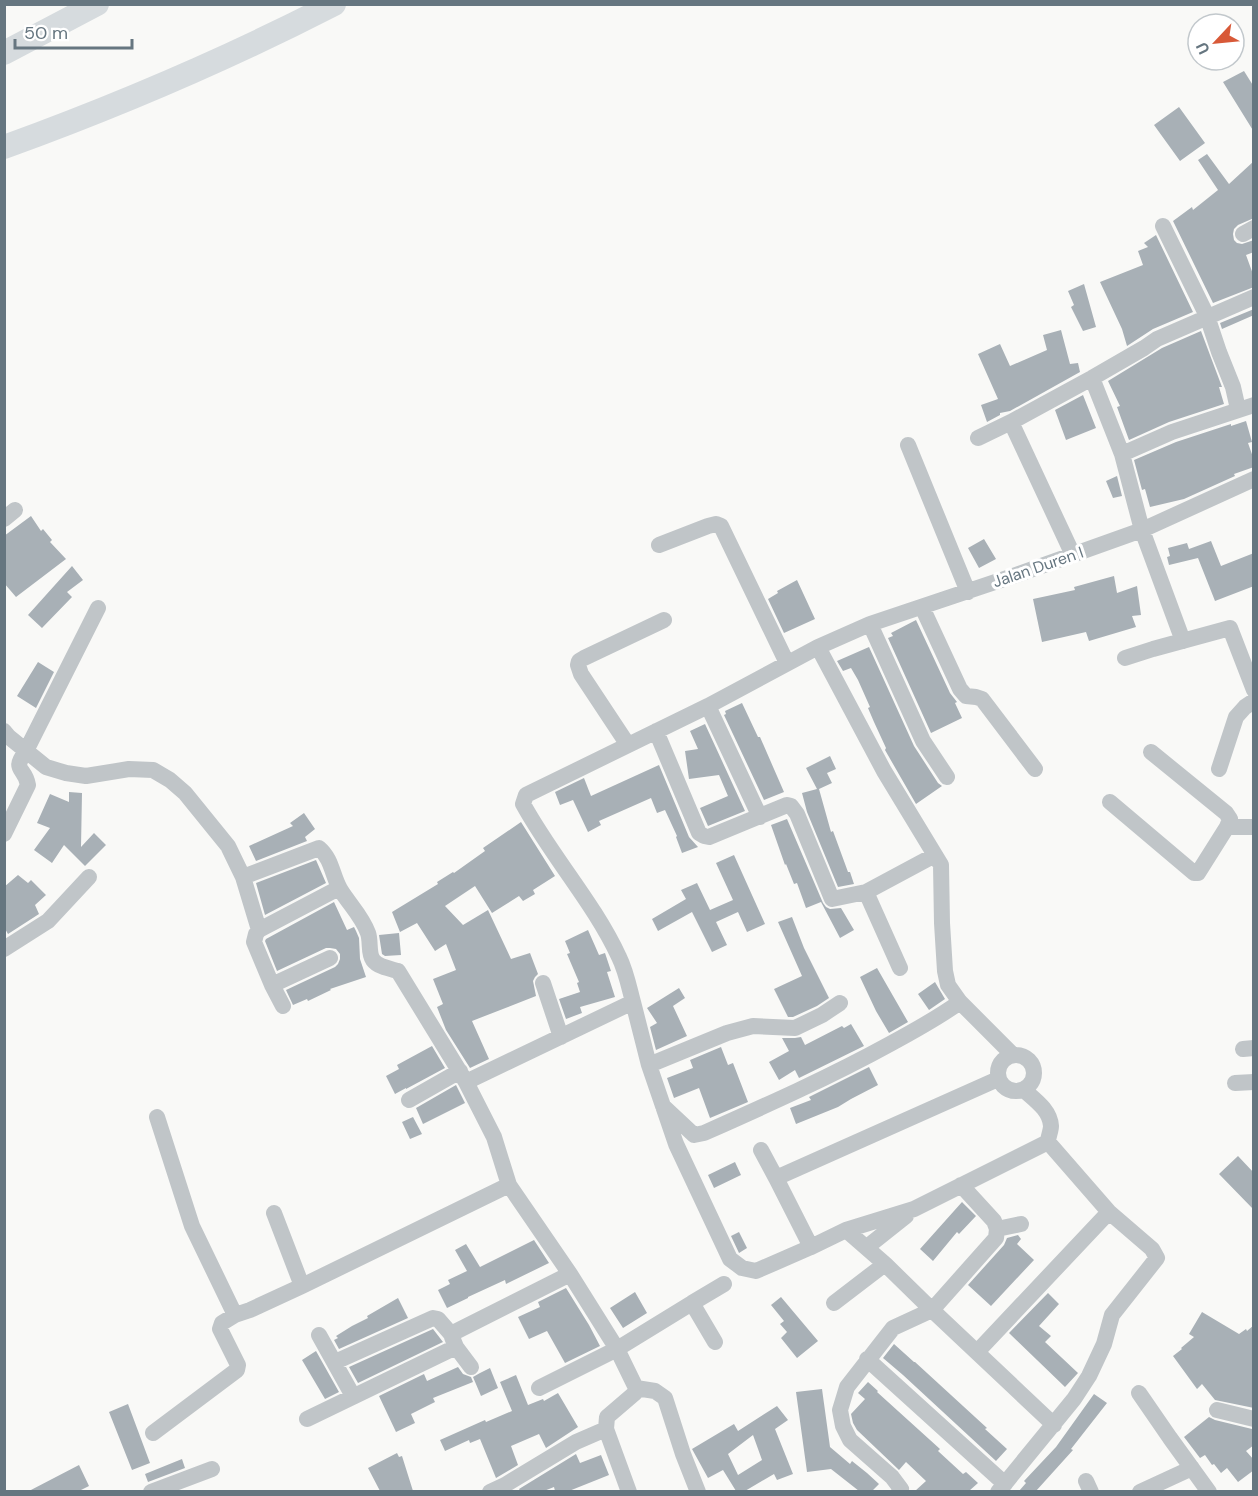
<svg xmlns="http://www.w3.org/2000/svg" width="1258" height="1496" font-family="'DM Sans',sans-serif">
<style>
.building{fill:#a8b0b6;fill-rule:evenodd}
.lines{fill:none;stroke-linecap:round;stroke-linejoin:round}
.minor{stroke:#c0c5c8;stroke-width:16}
.highway{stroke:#d6dbde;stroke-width:24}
.labels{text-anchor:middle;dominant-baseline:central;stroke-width:6;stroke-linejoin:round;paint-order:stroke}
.street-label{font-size:16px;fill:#667680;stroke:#fff}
</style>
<rect width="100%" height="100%" fill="#f9f9f7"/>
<path class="building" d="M1244,71L1254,87V132L1223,82Z
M1179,107L1205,143L1180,161L1154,125Z
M1207,154L1229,184L1254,161V218L1238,225L1234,229L1233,234L1234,240L1237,243L1242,244L1254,240V252L1246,255L1254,277V287L1213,303L1173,221L1192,207L1193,210L1218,190L1198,160Z
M1156,235L1193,312L1153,329L1127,346L1122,329L1100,282L1143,265L1138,251L1148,247L1144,243Z
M1084,284L1096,327L1083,331L1071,307L1074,305L1068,291Z
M1254,309V315L1222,329L1220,323Z
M1061,330L1070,364L1078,363L1080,372L1010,411L1000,413V415L987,422L981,405L998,399L978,354L1000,344L1010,366L1047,350L1043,335Z
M1201,331L1222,387H1219L1224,404L1169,422L1129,440L1117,407L1120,406L1108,381L1162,348Z
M1083,395L1096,428L1066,440L1055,410Z
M1246,421L1252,442L1248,443L1254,460V467L1234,474L1235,476L1184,499L1150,507L1145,489L1142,490L1134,460L1176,442L1231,424V426Z
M1117,476L1122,496L1113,498L1106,481Z
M31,516L41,531L43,529L52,540L50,542L66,559L16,597L4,583V536Z
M984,539L996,559L979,568L968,548Z
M1211,541L1221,566L1254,553V586L1215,601L1198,558L1169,565L1167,557L1170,556L1168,548L1187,543L1189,549Z
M72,566L83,580L67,592L72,597L42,628L28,615Z
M1114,576L1117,593L1137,586L1141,615L1132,616L1136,627L1089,641L1086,632L1042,642L1033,599L1075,590L1074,587Z
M797,580L815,619L784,633L768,599L778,593L777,591Z
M916,620L950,693L957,702L955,703L962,718L931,733L888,638L893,636L891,633Z
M869,647L914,746L938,783L942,786L916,804L885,750L886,748L874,722L868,708L870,707L858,680L851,668L843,671L837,661Z
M38,662L54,672L36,708L17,696Z
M742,703L758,737H760L784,792L764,800L724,715L726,714L725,711Z
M705,724L745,811L708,826L700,808L728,796L719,775L689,779L685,751L698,749L690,731Z
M830,756L836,769L827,773L832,783L819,789L831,832L833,831L848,872H850L854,884L838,887L807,812L802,793L817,789L806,768Z
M659,765L689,837L698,847L682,853L676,837L677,836L665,810L657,813L651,798L599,821L601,825L588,832L573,800L560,805L555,792L584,778L591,796Z
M69,792L82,793L81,847L94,833L106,845L85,866L64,845L52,863L34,850L50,828L37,823L50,794L69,802Z
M304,813L315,829L305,837L307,841L256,861L249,846L293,826L290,823Z
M787,819L823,903L826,907L830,909L841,908L854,930L840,938L821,902L806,908L797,883L794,884L786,864L785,865L771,825Z
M521,822L555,876L533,890L535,894L523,901L519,896L492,913L475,886L445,906L463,925L488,910L511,959L530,953L538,974L535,977L533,981L536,996L472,1021L489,1059L470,1068L446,1030L437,1007L443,1004L433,979L456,970L446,944L435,951L417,923L400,932L392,912L438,884L437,882L453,872L454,873L485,851L483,848Z
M734,855L765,924L747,932L738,912L716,922L727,945L712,952L692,912L658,931L652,919L686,899L681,890L697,883L710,910L733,900L716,863Z
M316,860L326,883L265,915L256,883Z
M18,875L28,883L31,880L46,895L35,905L39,914L8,934L4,927V887Z
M334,902L347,930L354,927L356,931L359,938L360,959L366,977L330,989L331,990L308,1001L307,999L293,1005L286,990L335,967L338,964L340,959V954L336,949L330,948H326L277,971L265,941L266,939Z
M792,917L804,948L829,998L817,1006L793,1017H788L774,989L802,976L778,922Z
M588,930L599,955L605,953L611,971L607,972L615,997L580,1007L582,1013L566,1019L559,999L580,992L577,983L579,982L567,954L570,953L565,941Z
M399,933L401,955L385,956L382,954L379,935Z
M877,968L908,1022L889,1033L876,1011L860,977Z
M935,982L945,999L929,1010L918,994Z
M679,988L685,998L673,1006L687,1036L656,1050L650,1027L657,1023L647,1008Z
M851,1024L864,1046L799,1078L795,1070L779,1080L769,1062L789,1051L782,1038H795L801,1037L805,1045L842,1026L844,1028Z
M432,1046L445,1068L406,1089V1088L395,1094L386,1076L399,1069L397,1065Z
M721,1047L728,1065L733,1063L748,1102L710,1118L699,1088L674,1098L667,1078L693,1068L690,1060Z
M869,1067L878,1085L851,1099L838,1107L796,1124L790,1108L811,1100L809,1097Z
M456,1085L465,1103L423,1124L416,1108Z
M413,1117L422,1134L410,1139L402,1122Z
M1238,1156L1254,1173V1210L1219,1174Z
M735,1162L741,1175L714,1188L708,1175Z
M962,1202L976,1216L959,1234L957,1232L933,1261L920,1249Z
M739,1232L747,1248L739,1253L731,1236Z
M1018,1235L1021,1239L1017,1244L1034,1260L991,1306L968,1285L1004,1245L1007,1238Z
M534,1240L549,1263L506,1284L505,1280L468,1297V1298L447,1308L438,1290L450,1284L448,1280L467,1271L455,1250L466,1244L480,1267Z
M566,1288L589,1325L600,1346L565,1363L547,1331L529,1339L518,1317L540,1307L538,1302Z
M635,1292L647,1313L623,1328L610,1308Z
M1048,1293L1059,1304L1039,1326L1051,1336L1045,1342L1078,1373L1065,1387L1009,1333Z
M781,1297L818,1341L797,1358L781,1338L787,1332L780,1324L784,1321L771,1305Z
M398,1298L408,1318L339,1349L334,1340L338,1338L336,1336L352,1326L368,1318L367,1316Z
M1202,1312L1239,1334L1246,1329L1247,1331L1254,1325V1408L1215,1400L1202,1384L1197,1389L1173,1356L1182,1349L1181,1348L1194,1337L1189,1334Z
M433,1329L443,1342L358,1383L349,1367Z
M894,1344L914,1362H915L987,1428L985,1429L1007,1449L996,1461L903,1375L883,1358Z
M316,1351L339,1392L325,1399L302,1360Z
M458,1367L463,1374L471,1377L473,1382L433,1398L435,1402L411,1414L415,1423L396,1432L379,1396L424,1374L427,1381Z
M490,1368L498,1388L481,1396L473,1377L480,1373Z
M516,1375L528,1405L543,1399L544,1401L558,1393L578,1427L546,1448L539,1434L511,1446L518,1465L496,1478L480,1439L470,1443L469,1440L445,1451L440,1440L485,1420L486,1422L512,1411L500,1382Z
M868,1382L878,1391L877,1392L940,1449L938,1451L963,1474L966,1472L978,1483L969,1491H915L926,1481L906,1462L899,1470L857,1430L853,1423L851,1414L865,1399L858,1393Z
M822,1389L830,1447L850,1464L852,1461L867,1473L879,1484L872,1491H859L831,1469L807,1472L796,1392Z
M1094,1394L1107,1403L1071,1449L1073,1450L1036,1491H1019L1026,1483L1024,1481L1056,1447Z
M128,1404L150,1463L132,1470L109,1412Z
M777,1406L788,1420L775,1429L793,1474L777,1480L774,1474L745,1491H736L723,1470L708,1478L692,1449L734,1424L738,1431ZM753,1435L762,1460L738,1475L728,1454Z
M1209,1417L1215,1420L1252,1429L1254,1431V1445L1246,1451L1254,1460V1470L1238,1482L1227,1468L1221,1473L1214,1464L1212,1465L1205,1455L1200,1458L1184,1437Z
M397,1453L399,1457L402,1456L413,1491H380L368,1468Z
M576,1454L580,1463L601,1455L609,1475L569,1491H555L554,1487L544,1491H520L519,1489Z
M182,1459L185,1468L148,1482L145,1474Z
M79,1465L89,1486L79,1491H29Z"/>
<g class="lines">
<path class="minor" d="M1163,226L1207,316L1219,352L1233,387L1238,409
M1243,234L1254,228
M1092,378L1144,348L1157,339L1254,297
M1011,422L1073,555
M978,438L1011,422L1092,378L1122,454L1142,530L1183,641
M908,445L968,592
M1122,454L1172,432L1254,405
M4,519L15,510
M659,545L708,526L716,524L721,526L787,663
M922,607L960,689L966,696L976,697L982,699L1035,769
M870,624L923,741L947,777
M818,647L870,624L1013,576L1142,530L1254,479
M1125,658L1153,649L1230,628L1254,690
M708,706L760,817
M4,731L9,737L46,767L66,773L86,776L129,769L153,770L170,780L185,793L228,846L243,877L319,848C332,859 332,875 340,889C349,904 362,916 368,933C371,941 368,953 373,960C378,967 391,969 398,971L466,1082L494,1137L509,1185L570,1274L617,1349L636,1388L635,1393L607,1417L606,1429L629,1492
M656,731L699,833L704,836L709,837L787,805L791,806L797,814L832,899L866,892L935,855
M628,745L581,674L578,665L579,661L584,658L664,620
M1219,769L1236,717L1245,707L1254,701
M1110,802L1194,873H1198L1227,827L1230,819L1226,813L1151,752
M1227,827H1254
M4,834L28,785C25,766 11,772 26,751L98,608
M243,877L259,930
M866,892L900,968
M4,949L48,921L89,877
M543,983L561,1037
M272,985L330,958
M633,1002L649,1065L676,1144L730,1259L742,1268L756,1271L811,1247L846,1230L914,1209L1048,1142C1048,1137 1051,1131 1051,1126C1050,1110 1035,1100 1024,1090
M283,1006L272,985L254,942L256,934L259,930L339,888
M1243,1049L1254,1048
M998 1073a18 18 0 1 1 36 0a18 18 0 1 1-36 0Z
M649,1065L727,1033L753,1026L795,1028L822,1015L840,1003
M466,1082L633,1002C629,987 626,971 619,957C594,903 552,857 523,804L526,795L708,706L818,647L884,771L941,865L942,923L945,971L948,985L960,1002L1013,1055
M1235,1083L1254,1082
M409,1100L460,1071
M663,1106L694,1135L704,1133C767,1105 830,1077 890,1044C914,1031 938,1018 960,1002
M157,1117L192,1226L235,1315L250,1310L302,1286L509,1185
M761,1150L776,1178
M274,1213L302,1286
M997,1229L1021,1224
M846,1230L885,1264L932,1310L1054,1425
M811,1247L776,1178L998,1079
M867,1247L906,1216
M692,1303L724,1284
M834,1303L885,1264
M319,1335L353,1396
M452,1337L456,1347L471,1367
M977,1352L1109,1212
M867,1359L1005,1484
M335,1362L433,1318L438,1319L451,1334L570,1274
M539,1388L617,1349L692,1303L715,1342
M636,1388L655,1391L665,1398L683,1454L698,1492
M1139,1393L1170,1438L1209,1492
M1217,1410L1254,1419
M307,1419L456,1347
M153,1433L237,1370L238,1365L220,1329L222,1323L235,1315
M1086,1481L1091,1492
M151,1492L212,1469
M490,1492L505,1485L576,1442L606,1429
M899,1492L901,1489L892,1477L850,1440L843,1426L840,1410L847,1387L893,1328L932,1310L996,1238L997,1229L994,1221L961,1185
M998,1492L1074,1399L1089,1376L1104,1344L1112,1315L1157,1258L1152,1249L1109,1212L1048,1142
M1140,1492L1192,1468"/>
<path class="highway" d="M4,53L97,4
M4,147C117,106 227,59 334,4"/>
</g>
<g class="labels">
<g class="street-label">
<text transform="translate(1038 567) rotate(-19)">Jalan Duren I</text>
</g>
</g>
<rect width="1258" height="1496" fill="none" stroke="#667680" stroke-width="12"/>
<g transform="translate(1216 42) rotate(244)"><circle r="28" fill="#ffffff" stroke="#c2c8cc" stroke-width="1.5"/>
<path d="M0-4.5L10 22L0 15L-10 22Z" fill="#d85938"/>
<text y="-9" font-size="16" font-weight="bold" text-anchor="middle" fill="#667680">U</text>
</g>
<path d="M15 39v9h117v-9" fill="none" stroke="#667680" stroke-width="3"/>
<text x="24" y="39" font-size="18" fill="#667680" stroke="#ffffff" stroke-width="4.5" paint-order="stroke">50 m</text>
</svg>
